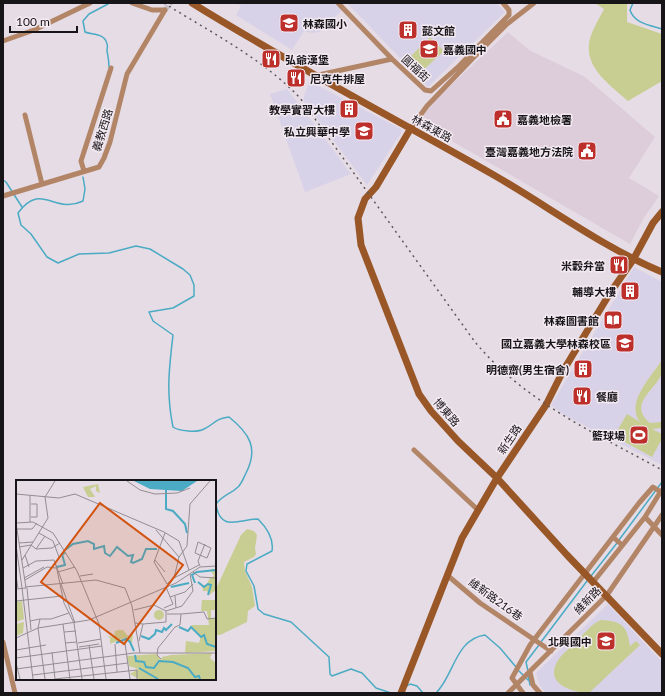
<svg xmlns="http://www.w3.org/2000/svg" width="665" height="696" font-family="Lato,'Noto Sans TC',sans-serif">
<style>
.built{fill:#ddcddb}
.education{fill:#d8d2e8}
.green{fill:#c8cd91}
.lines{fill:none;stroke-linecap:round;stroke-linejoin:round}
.stream{stroke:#4babc4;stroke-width:1.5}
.street-tunnel{stroke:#c7bec6;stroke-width:5;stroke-dasharray:5 2.5;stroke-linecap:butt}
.street{stroke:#b38567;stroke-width:5}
.secondary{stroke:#995728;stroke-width:7}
.rail{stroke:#5d585d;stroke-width:1.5;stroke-dasharray:2 4;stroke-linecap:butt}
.labels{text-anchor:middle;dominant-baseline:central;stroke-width:3;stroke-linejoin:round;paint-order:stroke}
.poi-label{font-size:11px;font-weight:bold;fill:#181518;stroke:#f4eaf2;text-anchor:end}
.street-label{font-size:11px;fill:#181518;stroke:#f4eaf2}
.inset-river{fill:none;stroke:#4babc4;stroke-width:2}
.inset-road{fill:none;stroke:#948c93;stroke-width:1}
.view{fill:#d3520d;fill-opacity:0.15;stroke:#d3520d;stroke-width:2}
.inset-edge{fill:none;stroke:#181518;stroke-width:2}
</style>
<rect width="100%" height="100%" fill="#e6dce5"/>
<path class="built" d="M508,32L529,50L585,77L655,137L629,178L659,196L643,219L630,244L419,122L434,101Z"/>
<path class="education" d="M236,3H334L342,10L320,32L311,33L304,31L292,50L236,15L241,6Z
M347,3H496L505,12L428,87Z
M309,81L401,129V133L367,185L303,100Z
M287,89L311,120L351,174L305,192L270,94Z
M634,267L662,282V465L564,415L551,405Z
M608,604L662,662V693H546L540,686L536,673Z"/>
<path class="green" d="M595,3H627V22L662,34V81L628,101C611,86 586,69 589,44C590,33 599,19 604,9Z
M430,37L444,51L419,74L406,61Z
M662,360C662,364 663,369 662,373C656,390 627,404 650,423L662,422V428L652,429L662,434V439L652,457L614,436L627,414L640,422C625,403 651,377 662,360Z
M247,529L254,531L257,535L255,548L256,554L254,557L244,562L245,571L252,587L255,606L248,611L247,622L220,635H215V591L241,535Z
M601,620C621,621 627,625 630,646L636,641L640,645L589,693C574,693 546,685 556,664C560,655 570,648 577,641C584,634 591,624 601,620Z"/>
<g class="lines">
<path class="stream" d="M633,3L630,10C634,23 649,25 662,29
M108,4L89,14L83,21L85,32C92,35 105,33 107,44C108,46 107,48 107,51C108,57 109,60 109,67
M83,177L85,189L83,201C54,215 42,181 18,213L21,225L31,234L47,257L58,263L79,254L109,253L136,246L150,249L183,269L190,275L194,285V296L173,308L149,312L153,321L173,335C169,369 166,393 173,427C179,431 197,433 204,429C215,424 214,419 229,417C249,433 259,448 246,473C244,477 242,483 238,487C231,494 224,494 216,504C220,533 240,519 258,519C266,527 274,539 272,551L247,564L246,571L254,586L258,609L264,614L291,622L329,657L330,674L332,676L351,669L362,673L376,688L391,693
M3,180L6,182L22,207
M619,540L662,482
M591,576L617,543
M541,642L587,581
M518,670L528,680
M528,671L526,662L539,645
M528,675L530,685
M407,686L410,684L417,686L423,693
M436,693C454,676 455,639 485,635L500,648L516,667"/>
<path class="street-tunnel" d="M165,10L171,3"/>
<path class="street" d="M132,3L152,10H165
M338,3L392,59L425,90L431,91L459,66L509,15V10L503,3
M3,41L34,30L90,3
M314,76L392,59
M25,115L42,184
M411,128L427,106L473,58L507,24L534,3
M84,171L81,161L111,68
M3,196L99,167L104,158L110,142L127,74L165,10
M414,450L478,510
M645,517L662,535
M613,537L622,545
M447,575L480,603L551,651
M594,581L645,517L661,491
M3,642L15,693
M530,672L533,685L540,693
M508,693L607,595L662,515
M523,693L512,678L530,645L639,503L653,487L662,493"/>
<path class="secondary" d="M192,3C290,64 392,117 492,174C548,206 602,247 662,272
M411,128L376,187L365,199L358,218L361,245L419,394L431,411L458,441L497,478L567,555L662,654
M401,693L462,538L497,478L546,405L563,371L610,293L633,260L653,223L662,212"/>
<path class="rail" d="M164,3C210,32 262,58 300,98L475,342C525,402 595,433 662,470"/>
</g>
<defs>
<symbol id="school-square" viewBox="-11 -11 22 22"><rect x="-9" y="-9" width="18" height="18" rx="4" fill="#bd2f2b" stroke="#f4eaf2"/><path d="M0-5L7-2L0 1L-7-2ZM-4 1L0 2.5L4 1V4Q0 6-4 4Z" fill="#fff"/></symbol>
<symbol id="building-square" viewBox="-11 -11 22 22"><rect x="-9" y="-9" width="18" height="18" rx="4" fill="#bd2f2b" stroke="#f4eaf2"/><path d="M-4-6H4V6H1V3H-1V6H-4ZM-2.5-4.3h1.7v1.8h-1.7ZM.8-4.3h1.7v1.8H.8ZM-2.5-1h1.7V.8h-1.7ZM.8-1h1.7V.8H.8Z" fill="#fff"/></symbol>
<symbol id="restaurant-square" viewBox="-11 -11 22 22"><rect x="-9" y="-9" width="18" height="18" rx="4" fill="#bd2f2b" stroke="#f4eaf2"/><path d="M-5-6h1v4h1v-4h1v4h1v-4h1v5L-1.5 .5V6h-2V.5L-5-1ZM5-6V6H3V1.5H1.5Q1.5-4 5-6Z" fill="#fff"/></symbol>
<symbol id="civic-square" viewBox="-11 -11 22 22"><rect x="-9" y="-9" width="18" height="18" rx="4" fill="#bd2f2b" stroke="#f4eaf2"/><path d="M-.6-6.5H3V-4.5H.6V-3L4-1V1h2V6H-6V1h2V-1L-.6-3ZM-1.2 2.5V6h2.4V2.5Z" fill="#fff"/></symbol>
<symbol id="library-square" viewBox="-11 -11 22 22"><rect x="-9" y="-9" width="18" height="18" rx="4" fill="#bd2f2b" stroke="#f4eaf2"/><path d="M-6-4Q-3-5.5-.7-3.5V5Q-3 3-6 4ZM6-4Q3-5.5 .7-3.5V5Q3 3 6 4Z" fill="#fff"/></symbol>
<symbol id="university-square" viewBox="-11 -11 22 22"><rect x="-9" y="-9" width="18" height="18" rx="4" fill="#bd2f2b" stroke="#f4eaf2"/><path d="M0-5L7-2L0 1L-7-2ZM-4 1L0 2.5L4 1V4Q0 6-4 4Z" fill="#fff"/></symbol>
<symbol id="stadium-square" viewBox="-11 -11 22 22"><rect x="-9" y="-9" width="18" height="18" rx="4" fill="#bd2f2b" stroke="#f4eaf2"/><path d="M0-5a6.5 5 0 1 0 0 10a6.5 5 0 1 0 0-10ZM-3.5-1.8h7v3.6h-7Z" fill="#fff"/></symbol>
</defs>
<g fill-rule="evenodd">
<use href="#school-square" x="278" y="12" width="22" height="22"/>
<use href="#building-square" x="397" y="19" width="22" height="22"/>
<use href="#school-square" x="418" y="38" width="22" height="22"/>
<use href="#restaurant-square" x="260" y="48" width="22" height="22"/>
<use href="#restaurant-square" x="285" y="67" width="22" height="22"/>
<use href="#building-square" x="338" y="98" width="22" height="22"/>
<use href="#civic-square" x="492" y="108" width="22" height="22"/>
<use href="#school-square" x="353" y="120" width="22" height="22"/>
<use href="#civic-square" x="576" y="140" width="22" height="22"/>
<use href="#restaurant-square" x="608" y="254" width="22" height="22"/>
<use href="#building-square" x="619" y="280" width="22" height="22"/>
<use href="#library-square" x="602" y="309" width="22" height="22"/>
<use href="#university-square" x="614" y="332" width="22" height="22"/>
<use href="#building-square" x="572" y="358" width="22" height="22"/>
<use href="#restaurant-square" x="571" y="385" width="22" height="22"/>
<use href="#stadium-square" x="628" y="424" width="22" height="22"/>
<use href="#school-square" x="595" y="630" width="22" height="22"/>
</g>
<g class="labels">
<g class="poi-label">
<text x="303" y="23" text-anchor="start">林森國小</text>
<text x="422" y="30" text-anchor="start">懿文館</text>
<text x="443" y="49" text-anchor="start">嘉義國中</text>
<text x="285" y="59" text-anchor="start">弘爺漢堡</text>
<text x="310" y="78" text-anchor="start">尼克牛排屋</text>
<text x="335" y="109">教學實習大樓</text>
<text x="517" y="119" text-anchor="start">嘉義地檢署</text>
<text x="350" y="131">私立興華中學</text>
<text x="573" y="151">臺灣嘉義地方法院</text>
<text x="605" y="265">米穀弁當</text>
<text x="616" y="291">輔導大樓</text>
<text x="599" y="320">林森圖書館</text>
<text x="611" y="343">國立嘉義大學林森校區</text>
<text x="569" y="369">明德齋(男生宿舍)</text>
<text x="596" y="396" text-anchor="start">餐廳</text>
<text x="625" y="435">籃球場</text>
<text x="592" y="641">北興國中</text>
</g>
<g class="street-label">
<text transform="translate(416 68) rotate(43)">圓福街</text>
<text transform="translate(432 128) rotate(29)">林森東路</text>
<text transform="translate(102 130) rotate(-73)">義教西路</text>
<text transform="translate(447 412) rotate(49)">博東路</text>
<text transform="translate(509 439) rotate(-56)">新生路</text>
<text transform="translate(496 599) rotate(36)">維新路216巷</text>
<text transform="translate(587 600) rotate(-46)">維新路</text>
</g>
</g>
<g transform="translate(16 480)">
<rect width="200" height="200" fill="#e6dce5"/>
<path d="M82,4L84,13L80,11V6L74,9L79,17H72L67,7ZM194,89H200V110L193,115L191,111H187L186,105H190L194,98L198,96ZM186,120H200V130H195V138H200V171L169,173L170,161L183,163L185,156L177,148L174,150L176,145H193L191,131H185ZM6,121L8,139L0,142V122ZM138 135a5 5 0 1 1 10 0a5 5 0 1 1-10 0ZM8,142L7,153L0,156V144ZM103,150H107L112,156L117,154L116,163L108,158L94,164V158L91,156L98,157L99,151ZM196,173L194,178L200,183V199H123L114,194L122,189L113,186L111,176L140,174L145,180L146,177L155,175Z" fill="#c8cd91"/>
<path d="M118,1H181L166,11L134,9Z" fill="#4babc4"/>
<path class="inset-river" d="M150,10V29L157,31L169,44L171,53M49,70L57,64L72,61L78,64V69L88,66L89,73L94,76L101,67L112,76L117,75L115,82L117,83L126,79L130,69H141M41,87L49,85L46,74L49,73M182,102L188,107L192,104L195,105L192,115M179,103L176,95L181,92L200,90M155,107L173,103M163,147L172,151L175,147L185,157L188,155L191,164L200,167M125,156L133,159L139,154L140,150L146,152L148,148L150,150L156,144M100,163L110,159L114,162L118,171M119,175L120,181L128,182L130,187L138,188L143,181L157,182L172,188L179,197L183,196L184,199M123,188L142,199"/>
<path class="inset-road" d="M111,1L124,10L139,14L161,13L174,8M0,14L43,18L59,14L148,52L163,61L173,90M15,24H21V37H15M14,42V16M0,43L17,42L37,53L61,91L83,144L90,199M0,43L10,108L0,109M1,49H16L21,43M140,50L163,77M23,53L37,61L43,77M149,53L138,82L151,104L158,98L163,77L171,66L174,24L194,1M182,62L195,68L191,78L179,73ZM3,63L17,62M0,65L6,108M3,67L15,65L20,69L36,68L44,63M20,69L29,56M9,75L13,87M6,80L32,38L29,17L39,1M139,80L149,92M40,85L48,123L58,143L66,199M184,86L182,81L189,64M7,88L20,81L38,80L47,104M42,92L59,87M177,92L184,97L200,98M0,96L2,108M64,96L77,94M8,98L28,87M158,98L183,85M9,100L31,87L40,88M45,104L59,143M9,107L80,100L109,108L116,126L124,173M6,108L17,199M11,108L15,150M159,116L160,128M154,117L169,112L177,104M0,121L46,116M148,128L157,124L150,107M118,130L138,125L150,131M151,134H165M24,139H35L53,133M14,141L24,139L22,148L29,199M119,143L127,144L123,161M47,144L54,199M127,144L150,142V131L166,126L177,111L174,94M48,152L60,151M0,158L22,148L73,140L160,103L184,87L200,86M49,163L61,162M62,163L85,159M109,163L114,199M99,164L101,192M73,165L78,199M63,167L83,164M0,170L30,165M36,172L39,199M0,178L86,166M145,179L141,175L142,168L159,147L164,145L165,134L188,132L191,139L200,138M0,183L4,199M0,189L118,173H200M17,195L112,183M39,199L121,190V199"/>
<path class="view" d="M84,23L167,85L108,164L25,102Z"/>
<rect width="200" height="200" class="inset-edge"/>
</g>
<rect width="665" height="696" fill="none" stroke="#181518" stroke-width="8"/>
<path d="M10 26v6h67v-6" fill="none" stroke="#181518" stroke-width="2"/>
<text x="16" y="26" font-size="12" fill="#181518" stroke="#f4eaf2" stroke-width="3" paint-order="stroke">100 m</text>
</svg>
